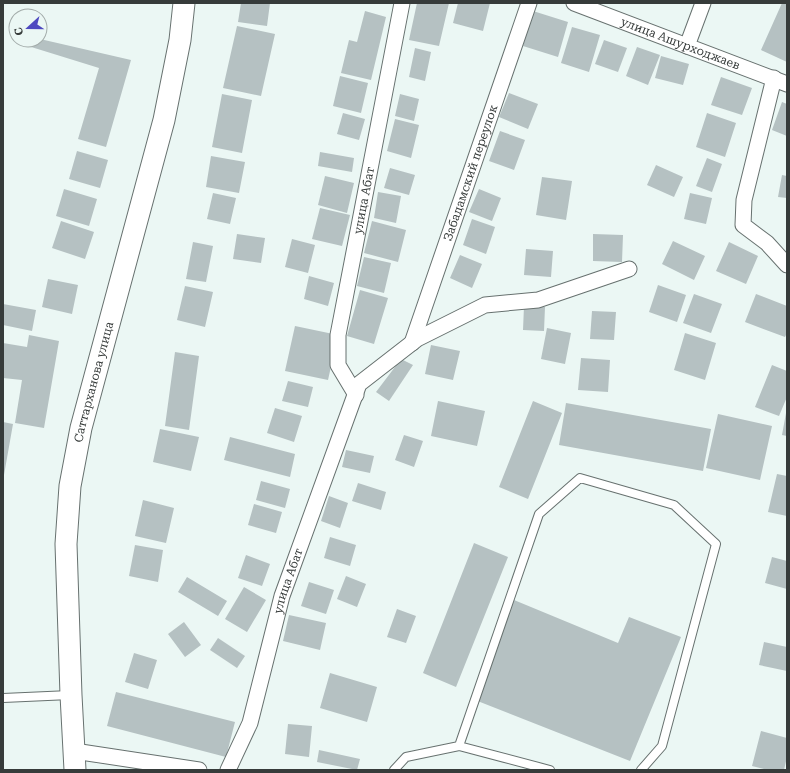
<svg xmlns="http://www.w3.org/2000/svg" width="790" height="773" font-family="'Roboto Serif',serif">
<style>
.building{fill:#b5c1c2}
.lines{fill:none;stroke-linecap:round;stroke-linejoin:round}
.lane-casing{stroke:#67716f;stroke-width:10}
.street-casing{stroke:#67716f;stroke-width:17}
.secondary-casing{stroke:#67716f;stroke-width:23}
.lane{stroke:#fff;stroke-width:8}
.street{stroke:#fff;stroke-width:15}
.secondary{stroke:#fff;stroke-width:21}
.labels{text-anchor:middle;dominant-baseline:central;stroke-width:3.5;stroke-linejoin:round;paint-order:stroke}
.street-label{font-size:12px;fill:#363b3a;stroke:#ebf7f4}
</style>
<rect width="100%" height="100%" fill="#ebf7f4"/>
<path class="building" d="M241,3H270L267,26L238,22Z
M417,3H449L439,46L409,40Z
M458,3H490L483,31L453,23Z
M782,3H787V62L761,50Z
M365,11L386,17L371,80L341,73L349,40L357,42Z
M533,11L568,22L558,57L523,46Z
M237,26L275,34L261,96L223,88Z
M572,27L600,35L589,72L561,63Z
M40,39L131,60L106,147L78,139L99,68L28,46L30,40H40Z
M604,40L627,48L618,72L595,64Z
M637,47L660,55L648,85L626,76Z
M415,48L431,52L425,81L409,77Z
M661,56L689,64L683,85L655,78Z
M340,76L368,83L361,113L333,106Z
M721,77L752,88L742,115L711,105Z
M509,93L538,104L528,129L499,117Z
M222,94L252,100L242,153L212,147Z
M400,94L419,99L414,121L395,116Z
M782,102L787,104V136L772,130Z
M343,113L365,119L359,140L337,134Z
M707,113L736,123L725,157L696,147Z
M395,119L419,125L411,158L387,151Z
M500,131L525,140L514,170L489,161Z
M77,151L108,160L100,188L69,179Z
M320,152L354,158L352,172L318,166Z
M211,156L245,162L239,193L206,187Z
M707,158L722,164L712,192L696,186Z
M656,165L683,177L674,197L647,185Z
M390,168L415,175L409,195L384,188Z
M782,175L787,176V198L778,197Z
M325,176L354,183L347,213L318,205Z
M542,177L572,181L566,220L536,215Z
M64,189L97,199L89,226L56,216Z
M479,189L501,198L492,221L469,212Z
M378,192L401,196L396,223L374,218Z
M213,193L236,198L230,224L207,219Z
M690,193L712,198L706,224L684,219Z
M320,208L350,215L342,246L312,239Z
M472,219L495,227L486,254L463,245Z
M61,221L94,232L85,259L52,248Z
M372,221L406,230L398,262L364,253Z
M237,234L265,238L261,263L233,259Z
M593,234L623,235L622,262L593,261Z
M292,239L315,245L308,273L285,267Z
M673,241L705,256L694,280L662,264Z
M193,242L213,246L206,282L186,279Z
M729,242L758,256L746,284L716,271Z
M526,249L553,251L551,277L524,275Z
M460,255L482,264L472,288L450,278Z
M364,257L391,263L384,293L357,286Z
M309,276L334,283L328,306L304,299Z
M48,279L78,285L72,314L42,307Z
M658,285L686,295L677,322L649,312Z
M185,286L213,292L205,327L177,320Z
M360,290L388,298L374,344L347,336Z
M694,294L722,304L711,333L683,323Z
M756,294L787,306V333L785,337L745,322Z
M3,304L36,310L32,331L3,325Z
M524,306L545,307L544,331L523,330Z
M592,311L616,312L614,340L590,339Z
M295,326L338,335L328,380L285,371Z
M547,328L571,333L565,364L541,359Z
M685,333L716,343L705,380L674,370Z
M29,335L59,341L44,428L15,423L22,380L3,378V343L27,347Z
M431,345L460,351L453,380L425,374Z
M175,352L199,356L189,430L165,426Z
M581,358L610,360L608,392L578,390Z
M401,359L413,365L389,401L376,392Z
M772,365L787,371V397L779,416L755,407Z
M288,381L313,387L308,407L282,401Z
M438,401L485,411L477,446L431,436Z
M533,401L562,413L528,499L499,487Z
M566,403L711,429L703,471L559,445Z
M275,408L302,416L294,442L267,433Z
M786,413L787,414V436L782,435Z
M718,414L772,426L760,480L706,468Z
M3,422L13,424L4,475H3Z
M160,429L199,437L191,471L153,462Z
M404,435L423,441L414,467L395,460Z
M230,437L295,454L290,477L224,460Z
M346,450L374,456L370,473L342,467Z
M777,474L787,476V516L768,512Z
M261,481L290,489L285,508L256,500Z
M358,483L386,492L381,510L352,501Z
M329,496L348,503L340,528L321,521Z
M143,500L174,508L166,543L135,536Z
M254,504L282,512L276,533L248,525Z
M330,537L356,545L350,566L324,558Z
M474,543L508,557L456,687L423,673Z
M135,545L163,550L158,582L129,576Z
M246,555L270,564L262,586L238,578Z
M772,557L787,561V589L765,583Z
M346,576L366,584L357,607L337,599Z
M187,577L227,601L218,616L178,592Z
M309,582L334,590L326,614L301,606Z
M244,587L266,600L247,632L225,619Z
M514,600L618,643L629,617L681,637L630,761L475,700Z
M397,609L416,616L406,643L387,637Z
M289,615L326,623L320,650L283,641Z
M184,622L201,645L185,657L168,634Z
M218,638L245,656L237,668L210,650Z
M764,642L787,647V671L759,665Z
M134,653L157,660L148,689L125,682Z
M330,673L377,687L367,722L320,708Z
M116,692L235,722L226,757L107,726Z
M288,724L312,726L309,757L285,754Z
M761,731L787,738V757L784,770H768L752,766Z
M319,750L360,759L357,770L317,762Z"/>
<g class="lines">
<defs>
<path id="lane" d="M3,698L70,695
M459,746L539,514L580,478L674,505L716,544L662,746L641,770
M394,770L406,757L459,746L550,770"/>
<g id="street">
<path id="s1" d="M574,3L787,84"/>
<path d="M687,46L703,3"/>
<path d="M774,78L744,200L743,225L767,243L787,265"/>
<path id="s2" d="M412,343L529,3"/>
<path id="s3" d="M356,395L338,365V335L402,3"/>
<path d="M74,751L199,770"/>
<path id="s4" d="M228,770L250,723L282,596L359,384L417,339L485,305L538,300L629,269"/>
</g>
<g id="secondary">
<path id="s5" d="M75,770L71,695L66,544L70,486L81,428L164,120L180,40L184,3"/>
</g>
</defs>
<use href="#lane" class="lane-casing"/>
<use href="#street" class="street-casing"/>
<use href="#secondary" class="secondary-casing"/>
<use href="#lane" class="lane"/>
<use href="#street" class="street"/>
<use href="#secondary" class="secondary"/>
</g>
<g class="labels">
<g class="street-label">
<text stroke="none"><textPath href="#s1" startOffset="114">улица Ашурходжаев</textPath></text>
<text stroke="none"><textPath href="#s2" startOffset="180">Забадамский переулок</textPath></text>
<text stroke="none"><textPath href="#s3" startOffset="202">улица Абат</textPath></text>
<text stroke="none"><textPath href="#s5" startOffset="391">Саттарханова улица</textPath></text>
<text stroke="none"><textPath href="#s4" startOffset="199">улица Абат</textPath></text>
</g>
</g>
<rect width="790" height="773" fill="none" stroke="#363b3a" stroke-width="8"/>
<g transform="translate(28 28) rotate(249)"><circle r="19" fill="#ebf7f4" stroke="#a3acaa"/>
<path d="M0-3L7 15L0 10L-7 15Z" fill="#4e49c0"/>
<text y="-6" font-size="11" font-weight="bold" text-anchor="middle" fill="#363b3a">С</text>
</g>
</svg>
